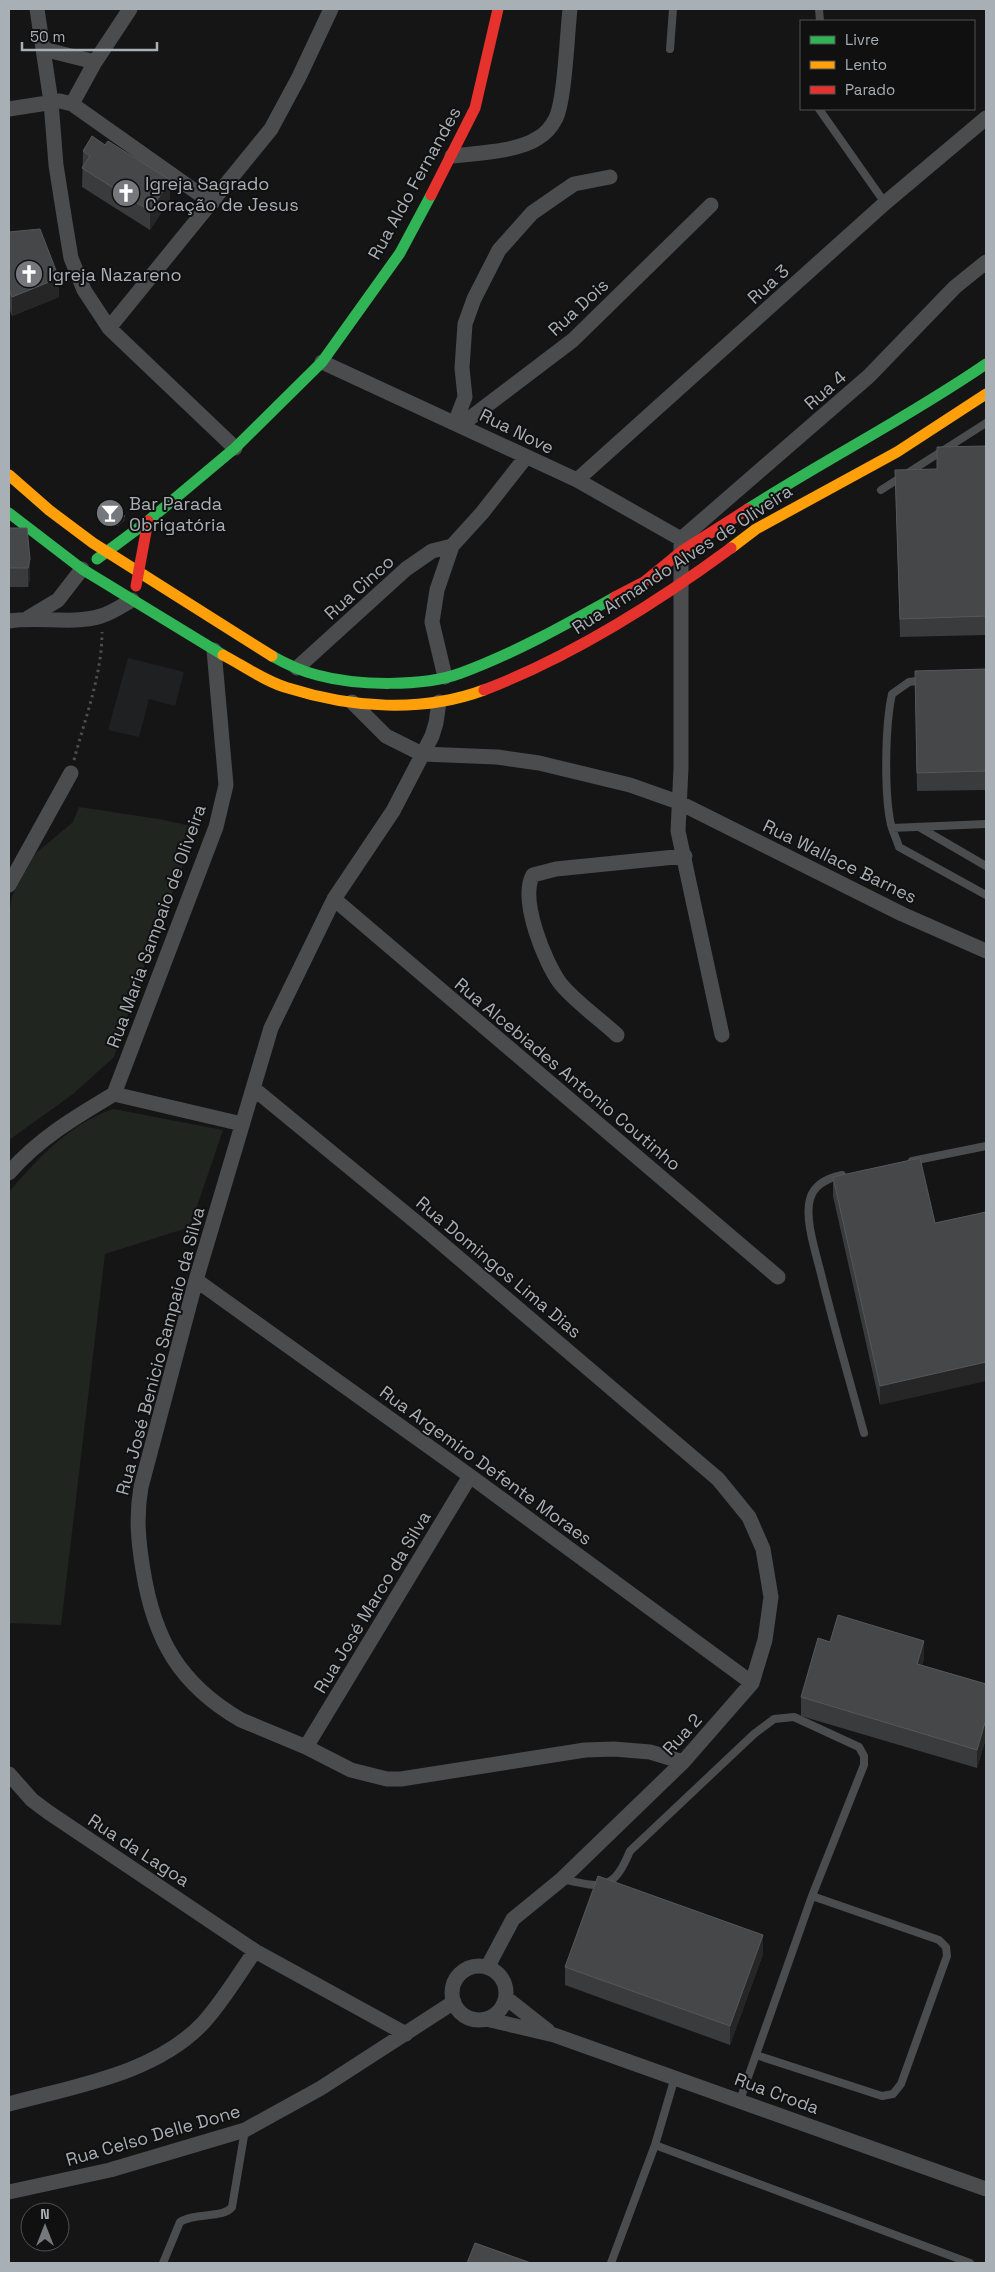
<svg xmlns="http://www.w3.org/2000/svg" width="995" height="2272" font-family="'Space Grotesk',sans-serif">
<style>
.built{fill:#1f2021}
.green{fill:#202520}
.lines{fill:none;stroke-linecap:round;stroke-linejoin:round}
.path{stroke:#4c4d4f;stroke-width:3;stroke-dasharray:2.5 4;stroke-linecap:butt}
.lane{stroke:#4a4c4e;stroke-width:8}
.street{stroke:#4a4c4e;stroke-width:15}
.fast{stroke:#30b455;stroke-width:11}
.slow{stroke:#ff9f0a;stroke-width:11}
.jam{stroke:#e5322d;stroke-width:11}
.wall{fill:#393b3c}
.shaded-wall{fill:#262627}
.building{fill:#454749;stroke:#55585a}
.labels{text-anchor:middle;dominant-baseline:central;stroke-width:4;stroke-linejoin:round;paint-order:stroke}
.poi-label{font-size:18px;fill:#a8afb5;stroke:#101011;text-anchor:start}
.street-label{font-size:18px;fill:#a8afb5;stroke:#101011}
</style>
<rect width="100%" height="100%" fill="#151516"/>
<path class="built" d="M128,658L184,672L175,706L149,699L139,737L108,730Z"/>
<path class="green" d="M79,807L159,819L195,827L186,858L145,963L114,1057L73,1094L9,1140V914L12,896L35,854L73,822Z
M113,1109L223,1130L190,1227L105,1254L61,1625L9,1623V1192C39,1157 70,1124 113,1109Z"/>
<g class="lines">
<path class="path" d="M74,760C85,718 102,675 102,632"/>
<path class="lane" d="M819,9L820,21
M670,49L673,9
M819,109L885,203
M881,490L986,423
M924,680L909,682L892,694C885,726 884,793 891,825C893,832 897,840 899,847L986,895
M919,827L986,866
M892,828L986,824
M912,1161L986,1146
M842,1175C828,1178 814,1184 810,1199C804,1220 817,1256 822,1278C835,1330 850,1382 864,1433
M562,1879C602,1888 613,1892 630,1851L754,1734L774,1719L794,1717L859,1747L864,1756V1765L812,1896L740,2100
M756,2055L882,2096L893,2094L901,2084L947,1956L946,1947L939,1940L812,1896
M655,2145L970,2263
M163,2263L180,2222C195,2212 223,2219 232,2207L245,2130
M611,2263L655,2145L675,2077"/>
<path class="street" d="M37,9L51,102L56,165L65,222L71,258L84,290L109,328L235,448
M43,49L95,62
M72,104L95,62L130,9
M9,109L60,101L72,104L212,203
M452,156C477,153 517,152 538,138C545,134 552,126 556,118C565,98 567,35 570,9
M109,328L271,129L299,77L331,9
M322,362L577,480L681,539V768L678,831L722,1035
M455,423L465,397L462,368L465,324L474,299L499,250L532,213L555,197L574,184L610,177
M461,425L573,340L711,205
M577,480L885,203L986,118
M681,539L869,376L955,287L986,262
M28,618L58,600L82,569
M9,621C39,616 71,625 101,616C112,613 123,605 132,600
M297,668L406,569L432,551L452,546
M445,677L432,622L437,590L452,546L482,513L526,457
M352,702L386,736L422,754L497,757L539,763L630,785L678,802L902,914L986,951
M439,702L436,723L432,736L405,788L393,811L334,899L271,1028L196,1280L141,1487C136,1516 138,1540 143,1570C154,1639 179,1684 241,1720L306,1747L351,1770L387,1779H401L585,1750L614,1749L650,1752L683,1762
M9,885L71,773
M334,899L778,1277
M617,1035C601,1020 573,1000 560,983C545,963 519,899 533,875L556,869L685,856
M253,1088L427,1231L718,1479L749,1517L763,1549L771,1597L765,1640L752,1683L683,1762L562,1879L513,1919L488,1966
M114,1094L216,827L226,785L214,650
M9,1173C38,1139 77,1116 114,1094L242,1124
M196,1280L470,1476L752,1683
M306,1747L470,1476
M9,1774L32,1800L48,1812L255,1951L406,2034
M452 1993a27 27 0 1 1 54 0a27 27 0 1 1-54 0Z
M506,1998L548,2031
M486,2019L554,2035L986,2189
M9,2104C74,2086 156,2074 204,2022C223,2001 239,1974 255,1951
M9,2192L110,2170L245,2130L321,2088L454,2002"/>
<path class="fast" d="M748,509C826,459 909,417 986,364
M9,513L82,569L223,655
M97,559L148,521L235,448L322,362L400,253L431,195
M272,656C286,664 301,671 317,675C357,686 423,687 461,673C515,653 565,625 615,597"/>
<path class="slow" d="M9,475L49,510L93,543L272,656
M731,548L756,529L897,452L986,394
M223,655C244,666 266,682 288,688C351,708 422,713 484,690"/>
<path class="jam" d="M431,195L475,108L498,9
M136,586L148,521
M615,597L644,582L682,551L748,509
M484,690C573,656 655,604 731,548"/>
</g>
<path class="wall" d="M83,151L170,199L150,230L82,187Z
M9,232L59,297L12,316L9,308Z
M986,446V635L900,637L895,470L937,469V447Z
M97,515L125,520L118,526L103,525L97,520Z
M9,528H27L30,578L28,587H9Z
M986,669V790L917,791L915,671Z
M920,1158L880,1405L833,1196V1177Z
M830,1642L924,1659L922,1665L986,1684V1738L977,1768L801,1716V1697Z
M763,1954L730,2045L565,1985V1967Z"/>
<path class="shaded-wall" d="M170,180V199L150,230V211Z
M59,278V297L12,316V297Z
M125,516V520L118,526V521Z
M30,559V578L28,587V568Z
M986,1362V1381L880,1405V1386Z
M924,1641V1659L917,1682V1664Z
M986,1719V1738L977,1768V1750Z
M763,1935V1954L730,2045V2026Z"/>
<path class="building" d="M92,136L105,145L108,141L170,180L150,211L82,168L90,156L83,151Z
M40,229L59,278L12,297L9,289V232Z
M986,446V616L900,619L895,470L937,469V447Z
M108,502L125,516L118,521L103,520L97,515Z
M9,528H27L30,559L28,568H9Z
M986,669V771L917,773L915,671Z
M920,1158L935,1223L986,1212V1362L880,1386L833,1177Z
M838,1615L924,1641L917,1664L986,1684V1719L977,1750L801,1697L818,1638L830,1642Z
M598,1876L763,1935L730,2026L565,1967Z
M475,2243L531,2263H467Z"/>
<defs>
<symbol id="church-disc" viewBox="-11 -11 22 22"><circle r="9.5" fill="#75797d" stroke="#101011"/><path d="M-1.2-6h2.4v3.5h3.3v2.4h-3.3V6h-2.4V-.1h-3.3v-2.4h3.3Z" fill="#fff"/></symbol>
<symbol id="bar-disc" viewBox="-11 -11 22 22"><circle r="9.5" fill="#75797d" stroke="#101011"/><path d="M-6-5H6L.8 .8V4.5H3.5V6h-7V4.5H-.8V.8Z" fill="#fff"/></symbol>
</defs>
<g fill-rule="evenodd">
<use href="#church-disc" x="110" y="177" width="32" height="32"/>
<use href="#church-disc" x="13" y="258" width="32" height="32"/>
<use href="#bar-disc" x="94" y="497" width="32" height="32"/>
</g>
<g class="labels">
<g class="poi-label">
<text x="145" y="183">Igreja Sagrado<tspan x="145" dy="21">Coração de Jesus</tspan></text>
<text x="48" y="274">Igreja Nazareno</text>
<text x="129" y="503">Bar Parada<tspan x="129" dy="21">Obrigatória</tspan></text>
</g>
<g class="street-label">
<text transform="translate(414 183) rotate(-61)">Rua Aldo Fernandes</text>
<text transform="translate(768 284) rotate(-42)">Rua 3</text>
<text transform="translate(578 307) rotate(-43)">Rua Dois</text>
<text transform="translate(825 390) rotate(-41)">Rua 4</text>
<text transform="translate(517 431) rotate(26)">Rua Nove</text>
<text transform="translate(682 559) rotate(-33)">Rua Armando Alves de Oliveira</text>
<text transform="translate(359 587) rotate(-42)">Rua Cinco</text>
<text transform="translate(840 861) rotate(26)">Rua Wallace Barnes</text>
<text transform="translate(156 926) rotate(-70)">Rua Maria Sampaio de Oliveira</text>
<text transform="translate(568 1074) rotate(40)">Rua Alcebiades Antonio Coutinho</text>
<text transform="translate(499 1267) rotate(40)">Rua Domingos Lima Dias</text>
<text transform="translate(160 1351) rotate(-75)">Rua José Benicio Sampaio da Silva</text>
<text transform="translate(486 1465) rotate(36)">Rua Argemiro Defente Moraes</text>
<text transform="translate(372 1602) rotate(-59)">Rua José Marco da Silva</text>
<text transform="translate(682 1734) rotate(-48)">Rua 2</text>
<text transform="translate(139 1850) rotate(33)">Rua da Lagoa</text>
<text transform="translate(777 2093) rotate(20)">Rua Croda</text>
<text transform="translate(153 2135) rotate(-16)">Rua Celso Delle Done</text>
</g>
</g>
<rect width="995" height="2272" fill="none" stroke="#a8afb5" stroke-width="20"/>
<rect x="800" y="20" width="175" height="90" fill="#101011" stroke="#4d5053"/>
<rect x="810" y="36" width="25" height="8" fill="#30b455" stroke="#4d5053"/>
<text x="845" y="45" font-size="15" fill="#a8afb5">Livre</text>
<rect x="810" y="61" width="25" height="8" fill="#ff9f0a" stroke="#4d5053"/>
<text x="845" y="70" font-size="15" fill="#a8afb5">Lento</text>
<rect x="810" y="86" width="25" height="8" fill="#e5322d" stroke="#4d5053"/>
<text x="845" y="95" font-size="15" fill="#a8afb5">Parado</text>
<g transform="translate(45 2227)"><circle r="24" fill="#101011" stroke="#4d5053"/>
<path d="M0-4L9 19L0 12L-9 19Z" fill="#75797d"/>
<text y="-8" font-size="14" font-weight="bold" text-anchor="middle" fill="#a8afb5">N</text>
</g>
<path d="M22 42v8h135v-8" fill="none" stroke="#a8afb5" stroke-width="2.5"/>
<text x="30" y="42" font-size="15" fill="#a8afb5" stroke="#101011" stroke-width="4" paint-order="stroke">50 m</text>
</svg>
